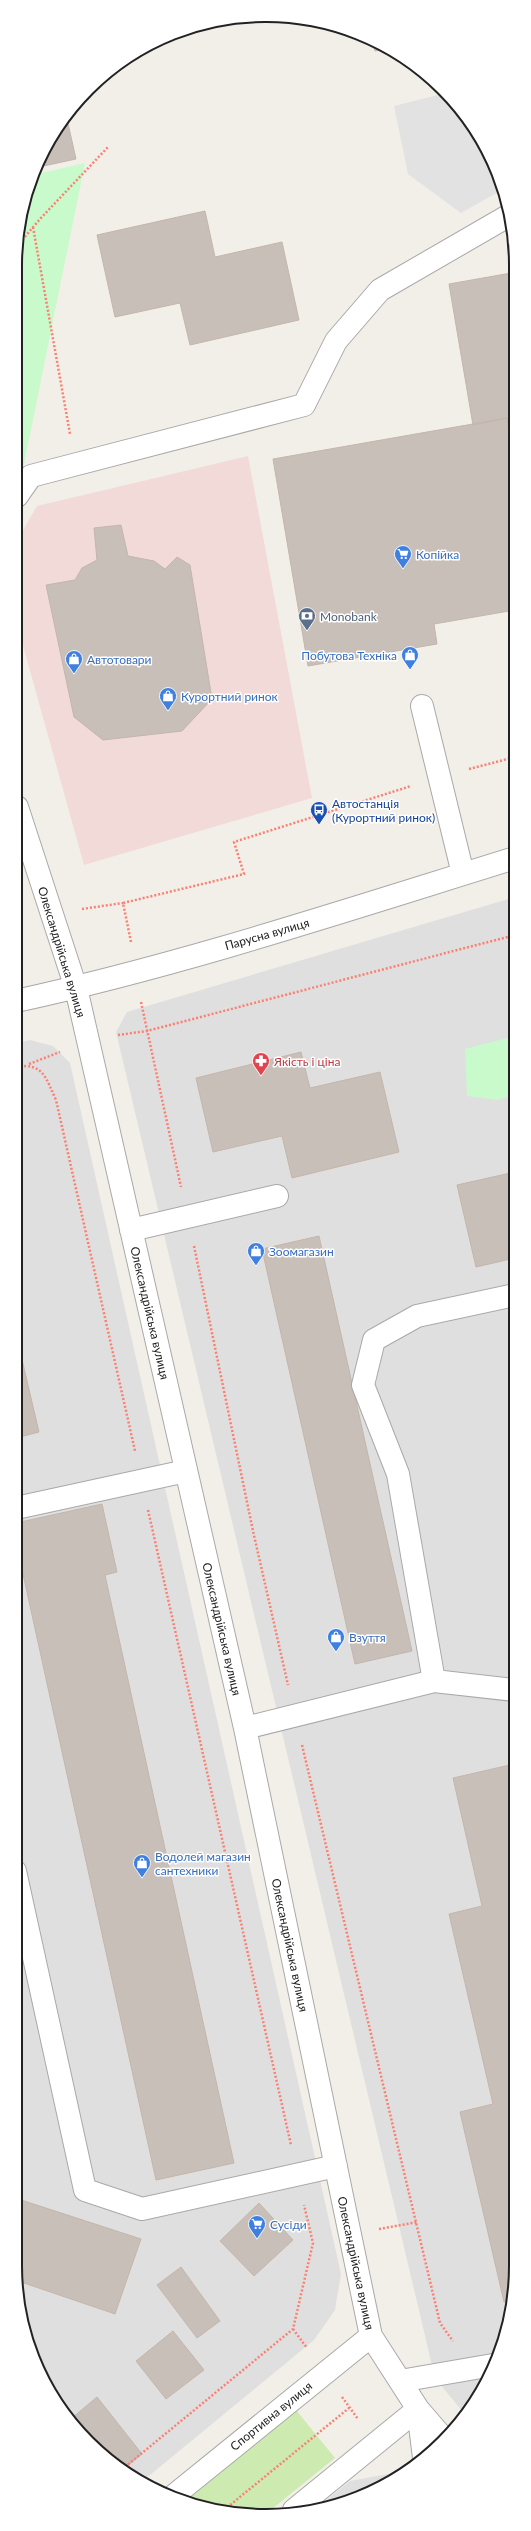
<svg xmlns="http://www.w3.org/2000/svg" width="531" height="2531" font-family="Lato,sans-serif">
<style>
.residential{fill:#e0dfdf}
.commercial{fill:#f2dad9}
.grass{fill:#cdebb0}
.park{fill:#c8facc}
.parking{fill:#e2e2e2}
.building{fill:#c7bfb8;stroke:#c4b6ab}
.lines{fill:none;stroke-linecap:round;stroke-linejoin:round}
.minor-casing{stroke:#a9a9a9;stroke-width:24}
.path{stroke:#fa8072;stroke-width:2.5;stroke-dasharray:2 2;stroke-linecap:butt}
.minor{stroke:#fff;stroke-width:22}
.labels{text-anchor:middle;dominant-baseline:central;stroke-width:3;stroke-linejoin:round;paint-order:stroke}
.shop-label{font-size:12px;fill:#366cbe;stroke:#fff;text-anchor:start}
.service-label{font-size:12px;fill:#4e5e75;stroke:#fff;text-anchor:start}
.transit-label{font-size:12px;fill:#164399;stroke:#fff;text-anchor:start}
.street-label{font-size:12px;fill:#222;stroke:#fff}
.health-label{font-size:12px;fill:#be3a42;stroke:#fff;text-anchor:start}
.rim{fill:none;stroke:#222;stroke-width:2}
</style>
<rect width="100%" height="100%" fill="#f2efe9"/>
<path class="residential" d="M515,897L514,2298L490,2376L463,2412L435,2378L116,1032L127,1012Z
M30,1040L53,1046L70,1063L341,2274L335,2310L314,2340L144,2480L88,2442L34,2361L15,2265L16,1043Z
M399,2472L346,2503L319,2506L350,2481Z"/>
<path class="commercial" d="M248,456L312,798L84,865L17,624V540L37,506Z"/>
<path class="grass" d="M296,2410L335,2458L267,2513L249,2515L186,2501Z"/>
<path class="park" d="M85,163L23,469L17,477V233L37,174Z
M515,1036V1095L498,1100L467,1096L465,1049Z"/>
<path class="parking" d="M446,93L497,169L502,190L461,213L408,174L394,106Z"/>
<path class="building" d="M372,40L376,41L387,49L375,51Z
M67,119L76,159L39,167L48,140Z
M205,211L215,257L282,242L299,320L190,345L180,303L115,317L97,235Z
M511,273L515,299V465L507,418L473,425L449,284Z
M507,418L515,465V610L434,624L437,644L308,666L273,459Z
M121,525L128,556L154,561L165,569L177,557L190,565L212,699L182,731L103,740L74,717L46,585L75,580L82,568L97,560L94,528Z
M301,1052L310,1088L380,1072L399,1152L292,1178L282,1136L213,1152L196,1078Z
M515,1172V1258L476,1267L457,1185Z
M319,1236L412,1651L355,1664L262,1249Z
M16,1334L39,1432L16,1438Z
M102,1504L117,1572L105,1575L234,2163L156,2180L16,1542V1523Z
M514,1764V2298L504,2302L460,2112L493,2104L449,1914L482,1906L453,1778Z
M15,2198L141,2239L115,2314L18,2281L15,2266Z
M259,2203L293,2240L254,2276L220,2241Z
M181,2267L220,2321L197,2338L157,2285Z
M173,2331L204,2370L166,2399L136,2361Z
M97,2397L142,2454L126,2467L88,2442L72,2418Z"/>
<g class="lines">
<defs>
<path id="minor" d="M17,496L31,476L304,405L336,341L380,290L508,216
M422,706L463,874
M17,807L76,988L245,1728L371,2336L418,2409L443,2438
M16,1001C185,964 350,909 515,858
M131,1230L277,1196
M16,1508L186,1471
M434,1681L398,1474L363,1385L374,1340L417,1316L515,1295
M245,1728L434,1681L514,1690
M15,1871L85,2190L142,2209L336,2166
M400,2381L493,2365
M418,2409L424,2458
M172,2497L371,2336
M294,2510L418,2409"/>
</defs>
<use href="#minor" class="minor-casing"/>
<path class="path" d="M33,227L70,434
M17,246L40,219L109,146
M469,769L515,757
M82,909L123,903
M131,942L123,903L244,874L234,842L411,786
M141,1002L181,1187
M118,1035L147,1031L515,935
M16,1043L20,1066
M29,1064L60,1052
M16,1067C44,1062 46,1079 56,1100L135,1451
M194,1246L253,1531L288,1685
M148,1510L291,2145
M302,1745L440,2323L453,2341
M379,2229L418,2222
M293,2329L307,2348
M342,2397L358,2419
M125,2467L293,2329L313,2243L304,2205
M224,2510L349,2408"/>
<use href="#minor" class="minor"/>
</g>
<defs>
<symbol id="supermarket-pin" viewBox="-11 -11 22 30"><path d="M0 17L-7.5 6A9.5 9.5 0 1 1 7.5 6Z" fill="#3f7fe0" stroke="#fff"/><path d="M-6-5.5h2.5l.6 2H6L4.5 2H-2.5L-4.4-4H-6ZM-1.5 3.2a1.3 1.3 0 1 0 .1 0ZM3 3.2a1.3 1.3 0 1 0 .1 0Z" fill="#fff"/></symbol>
<symbol id="bank-pin" viewBox="-11 -11 22 30"><path d="M0 17L-7.5 6A9.5 9.5 0 1 1 7.5 6Z" fill="#5c6f8a" stroke="#fff"/><path d="M-6-4H6V4H-6ZM0-2.3a2.3 2.3 0 1 0 0 4.6a2.3 2.3 0 1 0 0-4.6Z" fill="#fff"/></symbol>
<symbol id="shop-pin" viewBox="-11 -11 22 30"><path d="M0 17L-7.5 6A9.5 9.5 0 1 1 7.5 6Z" fill="#3f7fe0" stroke="#fff"/><path d="M-5-2.5h2.3a2.7 3.5 0 0 1 5.4 0H5L5.5 6h-11ZM-1.5-2.5h3a1.5 2.3 0 0 0-3 0Z" fill="#fff"/></symbol>
<symbol id="bus-pin" viewBox="-11 -11 22 30"><path d="M0 17L-7.5 6A9.5 9.5 0 1 1 7.5 6Z" fill="#1a4fb4" stroke="#fff"/><path d="M-5-6H5V4H4V6H2V4H-2V6H-4V4H-5ZM-3.5-4V0h7V-4ZM-3.5 1.2v1.5H-2V1.2ZM2 1.2v1.5H3.5V1.2Z" fill="#fff"/></symbol>
<symbol id="pharmacy-pin" viewBox="-11 -11 22 30"><path d="M0 17L-7.5 6A9.5 9.5 0 1 1 7.5 6Z" fill="#e0444e" stroke="#fff"/><path d="M-2-6h4v4h4v4h-4v4h-4v-4h-4v-4h4Z" fill="#fff"/></symbol>
</defs>
<g fill-rule="evenodd">
<use href="#supermarket-pin" x="393" y="544" width="20" height="27"/>
<use href="#bank-pin" x="297" y="606" width="20" height="27"/>
<use href="#shop-pin" x="400" y="645" width="20" height="27"/>
<use href="#shop-pin" x="64" y="649" width="20" height="27"/>
<use href="#shop-pin" x="158" y="686" width="20" height="27"/>
<use href="#bus-pin" x="309" y="800" width="20" height="27"/>
<use href="#pharmacy-pin" x="251" y="1051" width="20" height="27"/>
<use href="#shop-pin" x="246" y="1241" width="20" height="27"/>
<use href="#shop-pin" x="326" y="1627" width="20" height="27"/>
<use href="#shop-pin" x="132" y="1853" width="20" height="27"/>
<use href="#supermarket-pin" x="247" y="2214" width="20" height="27"/>
</g>
<g class="labels">
<g class="shop-label">
<text x="416" y="554">Копійка</text>
<text x="397" y="655" text-anchor="end">Побутова Техніка</text>
<text x="87" y="659">Автотовари</text>
<text x="181" y="696">Курортний ринок</text>
<text x="269" y="1251">Зоомагазин</text>
<text x="349" y="1637">Взуття</text>
<text x="155" y="1856">Водолей магазин<tspan x="155" dy="14">сантехники</tspan></text>
<text x="270" y="2224">Сусіди</text>
</g>
<g class="service-label">
<text x="320" y="616">Monobank</text>
</g>
<g class="transit-label">
<text x="332" y="803">Автостанція<tspan x="332" dy="14">(Курортний ринок)</tspan></text>
</g>
<g class="street-label">
<text transform="translate(267 934) rotate(-16)">Парусна вулиця</text>
<text transform="translate(62 952) rotate(73)">Олександрійська вулиця</text>
<text transform="translate(150 1313) rotate(77)">Олександрійська вулиця</text>
<text transform="translate(222 1629) rotate(77)">Олександрійська вулиця</text>
<text transform="translate(290 1945) rotate(78)">Олександрійська вулиця</text>
<text transform="translate(356 2263) rotate(78)">Олександрійська вулиця</text>
<text transform="translate(271 2416) rotate(-39)">Спортивна вулиця</text>
</g>
<g class="health-label">
<text x="274" y="1061">Якість і ціна</text>
</g>
</g>
<path d="M0 0H531V2531H0ZM265 22H266A243 243 0 0 1 509 265V2266A243 243 0 0 1 266 2509H265A243 243 0 0 1 22 2266V265A243 243 0 0 1 265 22Z" fill="#fff" fill-rule="evenodd"/>
<path class="rim" d="M265 22H266A243 243 0 0 1 509 265V2266A243 243 0 0 1 266 2509H265A243 243 0 0 1 22 2266V265A243 243 0 0 1 265 22Z"/>
</svg>
